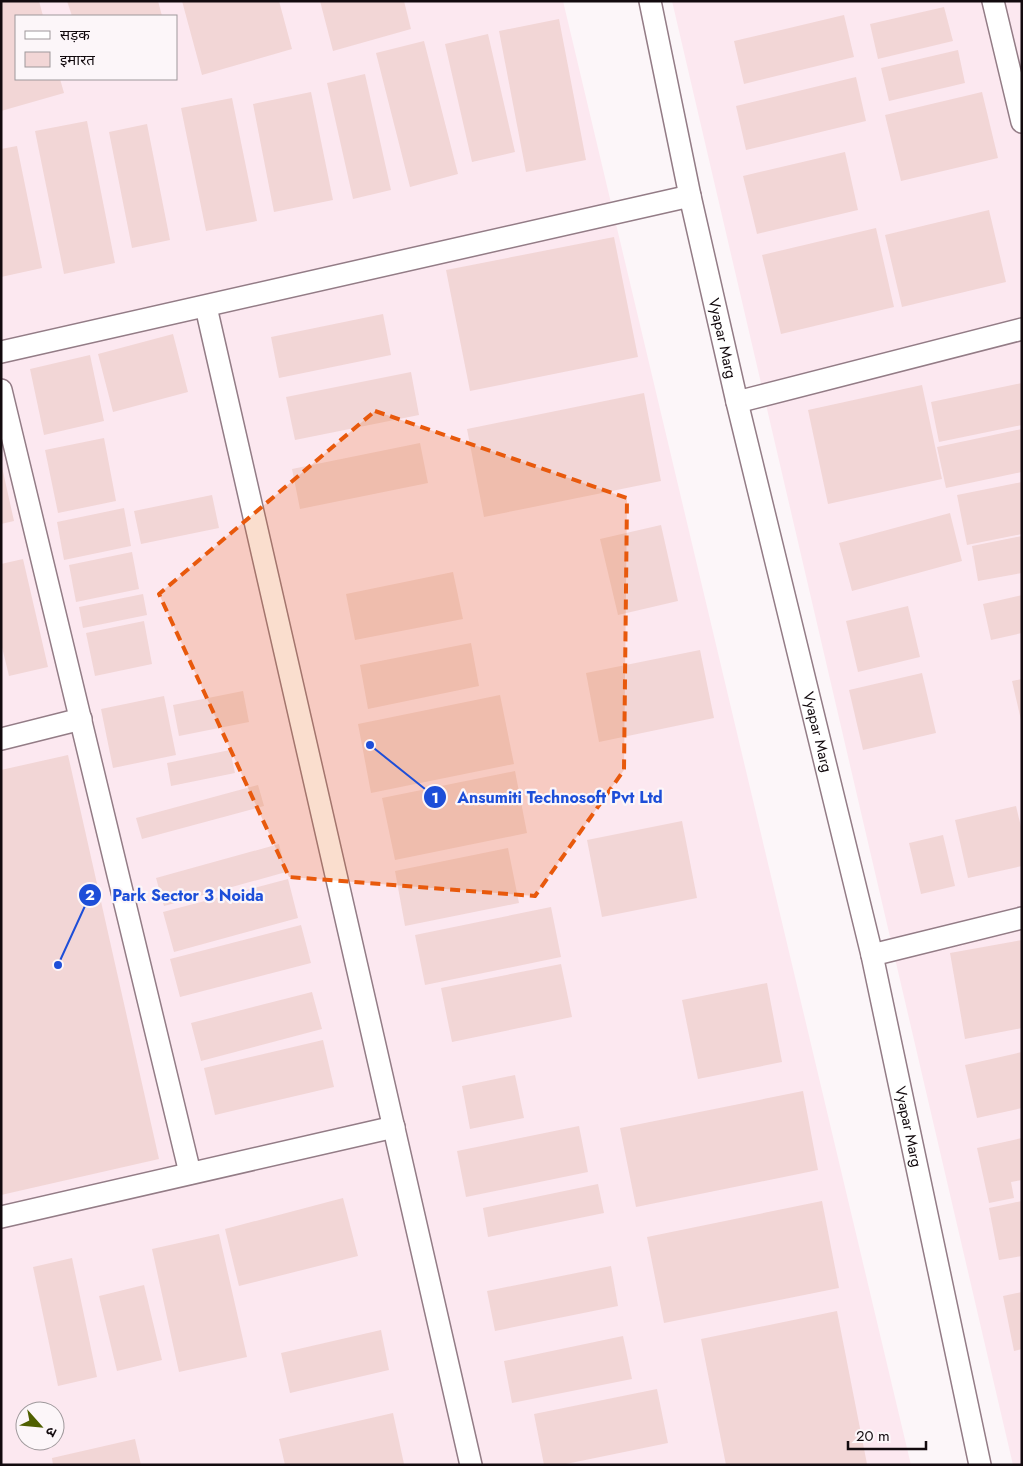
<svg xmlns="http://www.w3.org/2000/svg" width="1023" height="1466" font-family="Jost,'Noto Sans Devanagari',sans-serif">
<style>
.built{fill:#fce8f0;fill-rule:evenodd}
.building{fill:#f2d6d6}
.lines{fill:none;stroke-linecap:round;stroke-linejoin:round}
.street-casing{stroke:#937c86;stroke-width:24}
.street{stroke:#fff;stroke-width:21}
.marked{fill:#e8590c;fill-opacity:0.2;stroke:#e8590c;stroke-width:4;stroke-dasharray:10 6;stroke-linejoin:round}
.labels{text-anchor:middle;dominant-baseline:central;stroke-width:4.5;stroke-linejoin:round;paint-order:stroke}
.street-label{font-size:15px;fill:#120a0e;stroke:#fcf6f9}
.leader{fill:none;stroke:#1d4ed8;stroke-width:2}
.callout-dot{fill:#1d4ed8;stroke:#fcf6f9;stroke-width:2}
.mark-label{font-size:15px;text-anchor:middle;font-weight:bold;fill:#fff}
.callout-label{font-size:16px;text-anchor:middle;font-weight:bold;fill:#1d4ed8;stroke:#fcf6f9;stroke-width:4.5;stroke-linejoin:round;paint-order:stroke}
</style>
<rect width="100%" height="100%" fill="#fcf6f9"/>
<path class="built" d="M1,1H563L911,1465H1ZM16,16H176V79H16ZM25,1411H55V1441H25Z
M672,1H1022V1465H1013Z"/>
<path class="building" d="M1,1H39L43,16H16V79H60L64,93L1,111Z
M67,1H158L162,16H72Z
M182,1H279L292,49L202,75Z
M320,1H404L411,29L333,51Z
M944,7L953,41L878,59L870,24Z
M844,15L854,57L744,84L734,41Z
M559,19L586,160L526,172L499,31Z
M488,34L515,152L472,162L445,44Z
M424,41L458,174L410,187L376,53Z
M958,50L965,83L889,101L881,68Z
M365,74L391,190L353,199L327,83Z
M856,77L866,121L746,150L736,106Z
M311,92L333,200L274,212L253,104Z
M982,92L998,158L901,181L885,115Z
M232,98L257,221L206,231L181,108Z
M87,121L115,263L64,274L35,131Z
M147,124L170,240L132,248L109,132Z
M17,146L42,268L1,277V149Z
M845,152L858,210L757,234L743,176Z
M989,210L1006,282L902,307L885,235Z
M876,228L894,307L781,334L762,255Z
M614,237L638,357L470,391L446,270Z
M383,314L391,355L279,378L271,337Z
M173,334L188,392L113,412L98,354Z
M90,355L104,421L44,435L30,369Z
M411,372L419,415L295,440L286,397Z
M1022,383V425L939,442L931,402Z
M922,385L942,479L828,504L808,410Z
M644,393L661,481L484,517L467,429Z
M1022,429V472L946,488L937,447Z
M104,438L116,501L58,513L45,450Z
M420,443L428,483L300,509L292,469Z
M2,467L14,521L1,524V468Z
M1022,482V534L967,545L957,495Z
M212,495L219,528L141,544L134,511Z
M124,508L131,546L64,560L57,522Z
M950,513L962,561L852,591L839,543Z
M661,525L678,601L618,615L600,539Z
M1022,536V573L978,581L972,546Z
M132,552L139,589L76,602L69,565Z
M23,559L48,667L9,676L1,643V564Z
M453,572L463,619L355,640L346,594Z
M143,594L147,615L83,628L79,607Z
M1022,595V633L991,640L983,604Z
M908,606L920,657L858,672L846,621Z
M144,621L152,664L95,676L86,633Z
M471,643L479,686L368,709L360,665Z
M700,650L714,718L599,742L586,673Z
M922,673L936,733L863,750L849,690Z
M1022,679V720H1021L1012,681Z
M243,691L249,722L179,736L173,705Z
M500,695L514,764L371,793L358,724Z
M164,696L176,755L113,768L101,709Z
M230,750L235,773L171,786L167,763Z
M68,755L159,1159L1,1195V770Z
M515,771L527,833L395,860L382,798Z
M258,785L264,806L142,839L136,818Z
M1016,806L1022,831V866L968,878L955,820Z
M682,821L697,898L602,917L587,840Z
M943,835L955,886L921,894L909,843Z
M279,844L286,872L164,906L156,878Z
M508,848L519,903L405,926L395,871Z
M288,879L298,918L174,952L163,912Z
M551,907L561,957L425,985L415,935Z
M301,925L311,963L180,997L170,959Z
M1022,940V1028L965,1039L950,953Z
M561,964L572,1017L452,1042L441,988Z
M767,983L782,1062L698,1079L682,1000Z
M312,992L322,1029L201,1061L191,1023Z
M323,1040L334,1087L215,1115L204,1068Z
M1022,1052V1108L977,1118L965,1065Z
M515,1075L524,1118L470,1129L462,1086Z
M803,1091L818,1170L636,1207L620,1128Z
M579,1126L588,1172L466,1197L457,1151Z
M1022,1138V1180L1011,1182L1014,1198L989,1203L977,1148Z
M598,1184L604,1213L488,1237L483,1208Z
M343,1198L358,1256L239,1286L225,1229Z
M822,1201L839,1288L664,1323L647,1237Z
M1022,1201V1256L999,1260L989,1208Z
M219,1234L247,1357L179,1372L152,1249Z
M72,1258L97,1377L58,1386L33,1267Z
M611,1266L618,1306L495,1331L487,1291Z
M144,1285L162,1360L117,1371L99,1296Z
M1022,1292V1349L1014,1351L1003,1296Z
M837,1311L867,1464L726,1465L701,1339Z
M381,1330L389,1370L290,1393L281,1353Z
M623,1336L632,1379L512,1403L504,1361Z
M657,1389L668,1443L561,1465H544L534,1414Z
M393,1413L404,1464L285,1465L279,1439Z
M135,1439L141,1465H53L52,1458Z"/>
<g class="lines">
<defs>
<g id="street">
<path id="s1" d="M650,1L690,196L737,402L872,955L980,1465"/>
<path d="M993,1L1022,122"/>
<path d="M206,307L471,1465"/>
<path d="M1,352L690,196"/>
<path d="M1,390L190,1173"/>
<path d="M737,402L1022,329"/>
<path d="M1,739L81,719"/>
<path d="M872,955L1022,918"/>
<path d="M1,1217L394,1127"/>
</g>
</defs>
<use href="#street" class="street-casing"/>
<use href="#street" class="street"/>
</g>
<path class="marked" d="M375,411L627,498L624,770L535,896L289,877L159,594Z"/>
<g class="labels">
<g class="street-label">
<text stroke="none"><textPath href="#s1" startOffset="345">Vyapar Marg</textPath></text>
<text stroke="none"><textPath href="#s1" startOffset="750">Vyapar Marg</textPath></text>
<text stroke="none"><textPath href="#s1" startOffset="1155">Vyapar Marg</textPath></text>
</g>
</g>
<path class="leader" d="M370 745L435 797M58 965L90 895"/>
<g class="callout-dot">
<circle cx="370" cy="745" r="5"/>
<circle cx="58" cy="965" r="5"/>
<circle cx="435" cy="797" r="12"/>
<circle cx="90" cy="895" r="12"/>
</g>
<g class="mark-label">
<text x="435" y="803">1</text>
<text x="90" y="900">2</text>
</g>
<g class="callout-label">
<text x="560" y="803">Ansumiti Technosoft Pvt Ltd</text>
<text x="188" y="901">Park Sector 3 Noida</text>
</g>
<rect width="1023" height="1466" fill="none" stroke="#120a0e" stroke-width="5"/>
<rect x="15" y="15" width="162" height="65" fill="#fcf6f9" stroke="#9e989b"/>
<rect x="25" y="31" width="25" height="8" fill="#ffffff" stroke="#9e989b"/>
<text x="60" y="40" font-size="15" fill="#120a0e">सड़क</text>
<rect x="25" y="52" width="25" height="15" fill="#f2d6d6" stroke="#9e989b"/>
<text x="60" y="65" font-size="15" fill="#120a0e">इमारत</text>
<g transform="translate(40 1426) rotate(117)"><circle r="24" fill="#fcf6f9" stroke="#9e989b"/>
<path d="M0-4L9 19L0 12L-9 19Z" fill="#4f5f00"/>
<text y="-8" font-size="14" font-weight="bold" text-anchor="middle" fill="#120a0e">उ</text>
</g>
<path d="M848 1441v8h78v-8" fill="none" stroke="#120a0e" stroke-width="2.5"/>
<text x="856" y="1441" font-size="15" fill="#120a0e" stroke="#fcf6f9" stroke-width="4" paint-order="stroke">20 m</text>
</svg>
